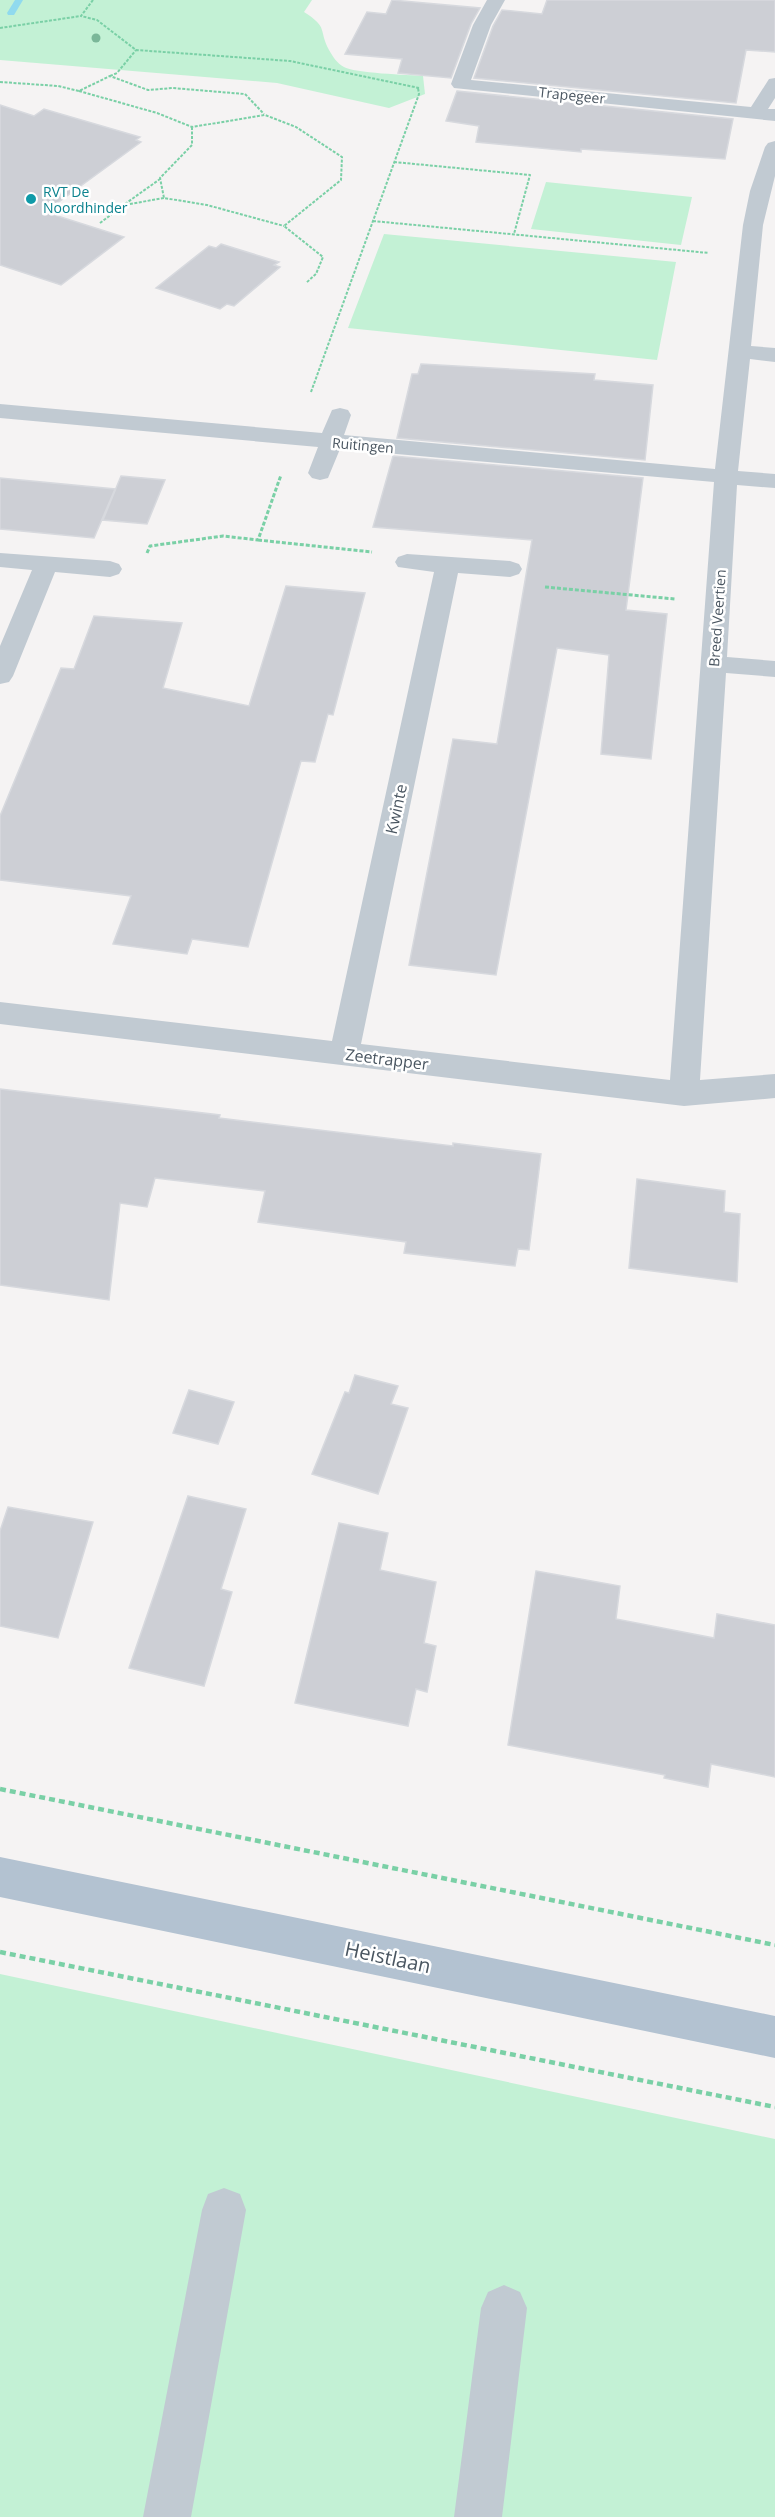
<svg xmlns="http://www.w3.org/2000/svg" width="775" height="2517" font-family="'Open Sans',sans-serif">
<style>
.green{fill:#c3f1d5}
.lines{fill:none;stroke-linecap:round;stroke-linejoin:round}
.stream{fill:#90daee;fill-rule:evenodd}
.building{fill:#cdcfd5;stroke:#d7d9de;stroke-width:1.5}
.path-far2{stroke:#7ad0a6;stroke-width:2;stroke-dasharray:3 1.5;stroke-linecap:butt}
.path-far1{stroke:#7ad0a6;stroke-width:3;stroke-dasharray:4 2;stroke-linecap:butt}
.path{stroke:#7ad0a6;stroke-width:4.5;stroke-dasharray:6 4;stroke-linecap:butt}
.minor{fill:#c1cad2;fill-rule:evenodd}
.major{fill:#b3c2d1;fill-rule:evenodd}
.tree{fill:#7bb799}
.culture-dot{fill:#0f9aa8;stroke:#fff;stroke-width:2}
.labels{text-anchor:middle;dominant-baseline:central;stroke-width:5;stroke-linejoin:round;paint-order:stroke}
.far-street-label{font-size:14px;fill:#4a5661;stroke:#fff}
.far-culture-label{font-size:14px;fill:#0d838f;stroke:#fff;text-anchor:start}
.street-label{font-size:16px;fill:#4a5661;stroke:#fff}
.near-street-label{font-size:20px;fill:#4a5661;stroke:#fff}
</style>
<rect width="100%" height="100%" fill="#f5f3f3"/>
<path class="green" d="M0,0H312L304,12C329,28 318,29 329,50C333,57 337,63 344,67C353,73 409,75 423,76L425,94L389,108L277,83L0,60Z
M546,182L692,197L681,245L531,229Z
M384,234L676,262L657,360L348,328Z
M0,1974L775,2139V2517H0Z"/>
<g class="lines">
<path class="stream" d="M15,0H23L14,15H8L7,13Z"/>
</g>
<path class="building" d="M392,0L480,8L471,24L451,78L398,73L402,59L345,54L367,12L386,14Z
M547,0H775V52L746,50L736,103L474,78L493,26L502,10L542,14Z
M457,91L733,119L725,159L581,149V152L476,142L479,126L446,121Z
M0,105L34,116L44,109L140,137L136,140L141,142L45,212L124,237L61,285L0,265Z
M221,244L279,262L274,265L280,267L234,306L227,304L220,309L156,288L209,246L216,248Z
M421,364L595,374L594,380L653,385L645,460L397,438L412,374H418Z
M393,456L643,478L626,610L667,614L651,759L601,754L609,655L557,648L496,975L409,965L453,739L497,744L532,540L373,527Z
M121,476L165,480L147,524L103,520Z
M0,478L115,489L94,538L0,529Z
M286,586L365,593L333,715L328,714L315,762L301,761L248,947L192,939L187,954L113,944L131,896L0,880V816L61,668L74,669L94,616L182,623L163,688L249,706Z
M0,1089L220,1115L219,1118L453,1146V1143L541,1154L529,1250L518,1249L515,1266L404,1253L406,1242L258,1222L265,1191L155,1178L147,1207L120,1203L109,1300L0,1285Z
M637,1179L725,1191L724,1212L740,1214L737,1282L629,1268Z
M355,1375L398,1386L391,1404L408,1408L378,1494L312,1474L345,1392L349,1393Z
M189,1390L234,1402L218,1444L173,1433Z
M188,1496L246,1509L221,1589L232,1592L204,1686L129,1668Z
M8,1507L93,1522L58,1638L0,1626V1531Z
M339,1523L388,1533L380,1570L436,1582L424,1643L436,1646L427,1692L416,1689L408,1726L295,1703Z
M536,1571L620,1586L616,1619L714,1638L717,1614L775,1625V1777L711,1764L708,1787L664,1778L665,1775L508,1745Z"/>
<g class="lines">
<path class="path-far2" d="M93,0L81,16L97,20L136,50L290,61L419,88
M0,28L81,16
M110,76L117,73L136,50
M0,82L58,86L79,91L110,76L148,90L172,88L245,94L264,114
M79,91L157,113L192,127L265,115L296,127L342,157L341,180L284,226L323,257L316,274L306,283
M192,127V145L160,178L164,198L207,205L284,226
M394,162L530,175L514,234
M125,204L160,179
M373,221L709,253
M100,223L124,205L164,198
M311,392L419,94L418,88"/>
<path class="path-far1" d="M258,540L372,552
M147,553L150,546L223,536L258,540L281,475
M545,587L675,599"/>
<path class="path" d="M0,1789L775,1945
M0,1952L775,2107"/>
<path class="minor" d="M487,0H505L491,25L471,80L751,107L769,79L775,78V98L768,109H775V121L454,88L451,84L473,25Z
M775,141V176L763,225L751,346L775,348V362L750,359L738,471L775,474V488L737,485L727,657L775,661V677L726,673L700,1080L775,1074V1098L684,1106L0,1024V1002L332,1041L434,572L398,567L395,562L398,557L407,554L510,561L519,564L522,569L519,574L510,577L458,573L361,1044L670,1080L714,482L340,449L328,478L320,480L312,478L308,473L318,447L0,418V404L322,433L332,410L340,408L348,410L351,415L344,435L715,469L743,225L750,191L765,147L768,143Z
M0,553L110,561L119,564L122,569L119,574L110,577L55,572L13,676L9,682L0,684V646L32,570L0,567Z
M224,2188L240,2194L246,2210L191,2517H143L202,2210L208,2194Z
M504,2285L520,2292L527,2308L502,2517H454L481,2308L488,2292Z"/>
<path class="major" d="M0,1857L775,2016V2058L0,1897Z"/>
</g>
<circle class="tree" cx="96" cy="38" r="4.5"/>
<circle class="culture-dot" cx="31" cy="199" r="6"/>
<g class="labels">
<g class="far-street-label">
<text transform="translate(572 95) rotate(6)">Trapegeer</text>
<text transform="translate(363 445) rotate(5)">Ruitingen</text>
<text transform="translate(717 618) rotate(-86)">Breed Veertien</text>
</g>
<g class="far-culture-label">
<text x="43" y="191">RVT De<tspan x="43" dy="16">Noordhinder</tspan></text>
</g>
<g class="street-label">
<text transform="translate(396 809) rotate(-78)">Kwinte</text>
<text transform="translate(387 1059) rotate(7)">Zeetrapper</text>
</g>
<g class="near-street-label">
<text transform="translate(388 1957) rotate(12)">Heistlaan</text>
</g>
</g>
</svg>
